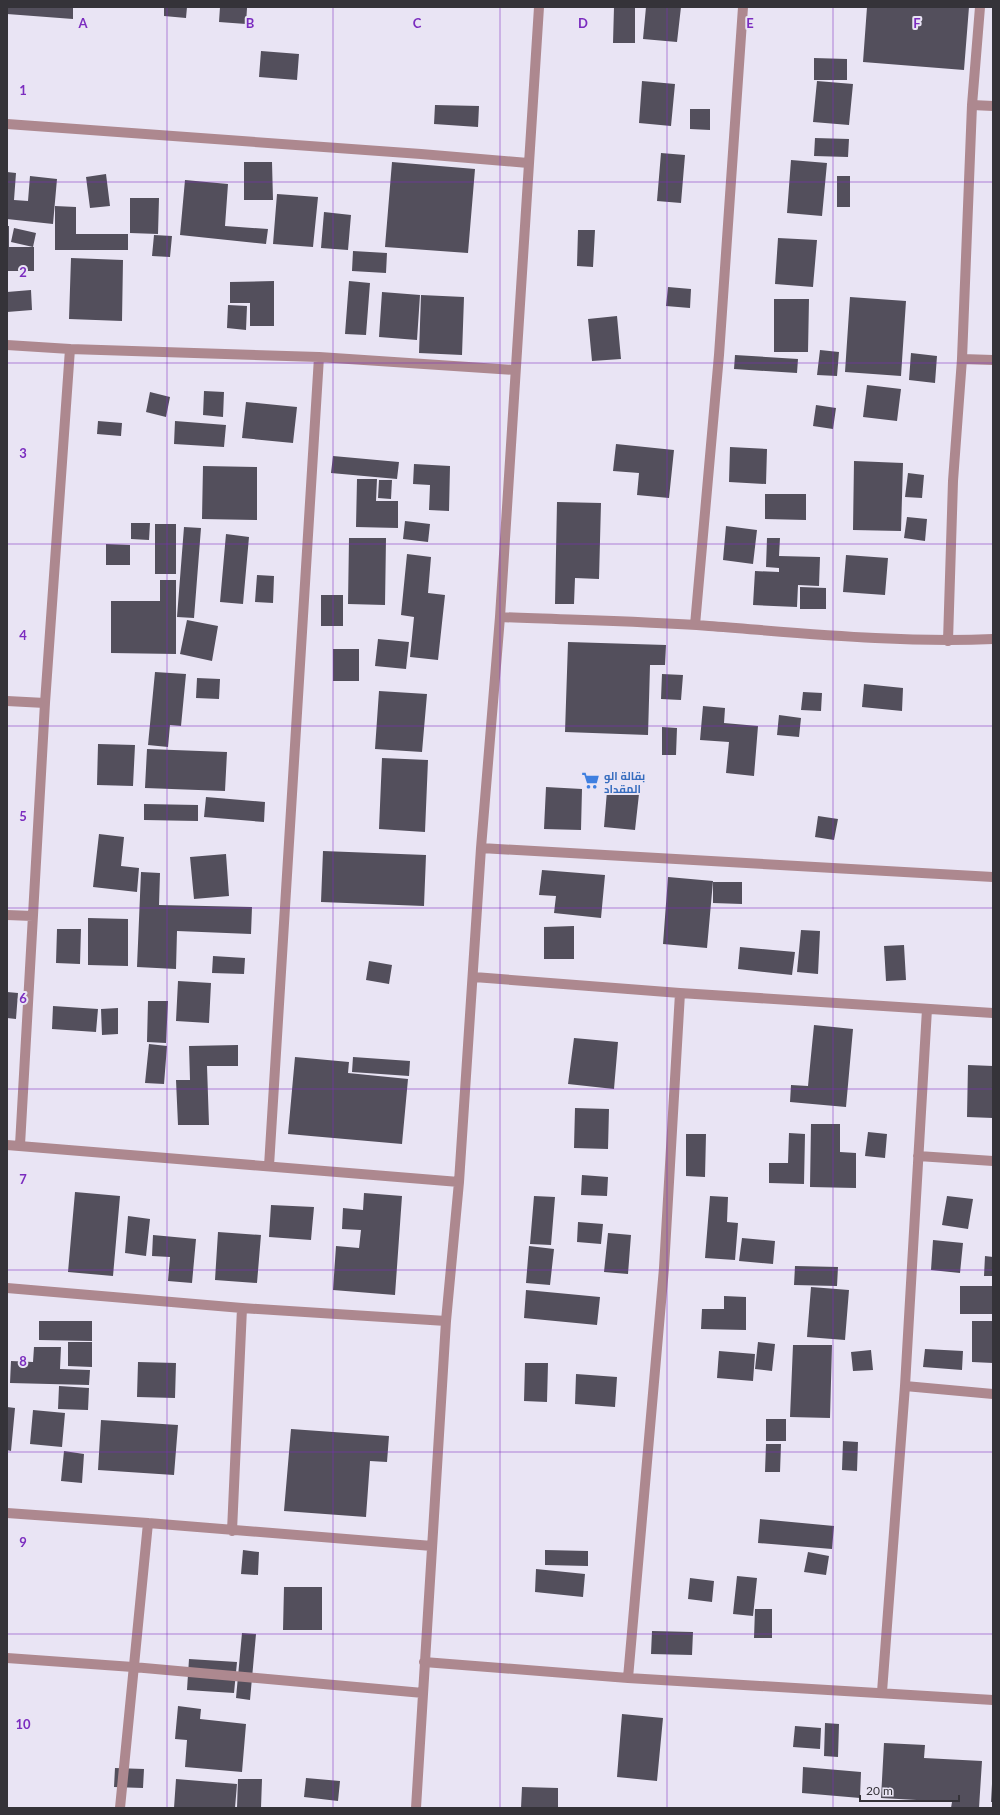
<svg xmlns="http://www.w3.org/2000/svg" width="1000" height="1815" font-family="Lato,Cairo,sans-serif">
<style>
.building{fill:#534f5c}
.lines{fill:none;stroke-linecap:round;stroke-linejoin:round}
.minor{stroke:#ad888f;stroke-width:10}
.grid{fill:none;stroke:#7b2cbf;stroke-width:1;stroke-opacity:0.55}
.labels{text-anchor:middle;dominant-baseline:central;stroke-width:4;stroke-linejoin:round;paint-order:stroke}
.shop-label{font-size:11px;font-weight:bold;fill:#366cbe;stroke:#e9e4f4;text-anchor:start}
.grid-label{font-size:13px;text-anchor:middle;font-weight:bold;fill:#7b2cbf;stroke:#e9e4f4;stroke-width:4;stroke-linejoin:round;paint-order:stroke}
</style>
<rect width="100%" height="100%" fill="#e9e4f4"/>
<path class="building" d="M7,7H73V19L7,14Z
M164,7H187L186,18L164,16Z
M220,7L247,8L246,24L219,22Z
M614,7H635V43H613Z
M646,7H681L677,42L643,39Z
M867,7H969L964,70L863,62Z
M261,51L299,54L297,80L259,77Z
M814,58L847,59V80H814Z
M642,81L675,84L671,126L639,123Z
M817,81L853,84L849,125L813,122Z
M435,105L479,106L478,127L434,124Z
M690,109H710V130L690,129Z
M815,138L849,139L848,157L814,156Z
M661,153L685,155L681,203L657,201Z
M791,160L827,163L822,216L787,213Z
M244,162H272L273,200H244Z
M392,162L475,169L468,253L385,247Z
M7,172L16,173L14,200L28,201L30,176L57,179L53,224L7,219Z
M106,174L110,206L90,208L86,177Z
M837,176H850V207H837Z
M185,180L228,184L225,226L268,229L266,244L180,235Z
M277,194L318,197L313,247L273,244Z
M130,198H159L158,234L130,233Z
M55,206L76,207V234H128V250H55Z
M324,212L351,215L348,250L321,248Z
M7,226H9V247H34V271H7Z
M14,228L36,233L33,247L11,242Z
M578,230H595L593,267L577,266Z
M154,235L172,236L170,257L152,256Z
M778,238L817,240L813,287L775,284Z
M353,251L387,253L386,273L352,271Z
M71,258L123,260L122,321L69,319Z
M274,281V326H250V303H230V282Z
M349,281L370,283L366,335L345,334Z
M668,287L691,289L690,308L666,306Z
M31,290L32,310L7,312V292Z
M382,292L420,295L417,340L379,337Z
M421,295L464,297L462,355L419,353Z
M850,297L906,301L901,376L845,372Z
M774,299H809L808,352H774Z
M228,305L247,306L246,330L227,328Z
M617,316L621,359L592,361L588,319Z
M820,350L839,352L837,376L817,375Z
M911,353L937,356L935,383L909,380Z
M735,355L798,359L797,373L734,369Z
M867,385L901,389L897,421L863,417Z
M204,391L224,392L223,417L203,415Z
M150,392L170,397L166,417L146,412Z
M246,402L297,407L293,443L242,438Z
M816,405L836,408L833,429L813,426Z
M98,421L122,423L121,436L97,434Z
M175,421L226,425L224,447L174,444Z
M616,444L674,450L669,498L637,495L639,473L613,471Z
M730,447L767,449L766,484L729,482Z
M333,456L399,462L397,479L331,473Z
M854,461L903,463L901,531L853,530Z
M414,464L450,466L449,511L429,510L430,485L413,484Z
M203,466L257,467V520L202,519Z
M908,473L924,475L922,498L905,497Z
M357,479H377L376,501H398V528L356,527Z
M379,480H392L391,499L378,498Z
M765,494H806V520L765,519Z
M557,502L601,503L599,579L575,578L574,604H555Z
M907,517L927,519L925,541L904,538Z
M405,521L430,524L428,542L403,539Z
M131,523H150L149,540L131,539Z
M155,524H176V574H155Z
M726,526L757,530L753,564L723,560Z
M184,527L201,528L194,618L177,617Z
M226,534L249,537L243,604L220,602Z
M349,538H386L385,605L348,604Z
M767,538H780L779,556L820,557L819,586L798,585L797,607L753,605L755,571L779,572V568L766,567Z
M106,544L130,545V565H106Z
M407,554L431,557L428,593L445,595L438,660L410,657L414,617L401,615Z
M846,555L888,558L885,595L843,592Z
M257,575L274,576L273,603L255,602Z
M160,580H176V654L111,653V601H160Z
M800,587L826,588V609H800Z
M321,595H343V626H321Z
M187,620L218,626L212,661L180,654Z
M378,639L409,642L406,669L375,666Z
M568,642L666,645L665,665H650L648,735L565,732Z
M333,649H359V681H333Z
M155,672L186,674L181,726L170,725L168,747L148,745Z
M662,674L683,675L681,700L661,699Z
M197,678L220,679L219,699L196,698Z
M864,684L903,688L902,711L862,707Z
M379,691L427,694L422,752L375,749Z
M803,692L822,693L821,711L801,710Z
M703,706L725,708L724,723L758,726L754,776L726,773L729,742L700,740Z
M779,715L801,718L799,737L777,735Z
M662,727L677,728L676,755H662Z
M98,744L135,745L133,786L97,785Z
M147,749L227,752L225,791L145,788Z
M382,758L428,760L425,832L379,829Z
M546,787L582,789L581,830L544,829Z
M607,791L639,794L635,830L604,827Z
M206,797L265,802L264,822L204,817Z
M144,804L198,805V821L144,820Z
M818,816L838,819L834,840L815,837Z
M99,834L124,837L121,866L139,868L137,892L93,887Z
M323,851L426,855L424,906L321,902Z
M226,854L229,896L194,899L190,857Z
M542,870L605,875L601,918L554,913L556,896L539,895Z
M141,872L160,873L159,905L252,907L251,934L177,931L176,969L137,967Z
M668,877L713,881L707,948L663,944Z
M713,882H742V904L713,903Z
M88,918L128,919V966L88,965Z
M574,926V959H544V927Z
M57,929H81L80,964L56,963Z
M801,930L820,931L818,974L797,972Z
M904,945L906,980L886,981L884,946Z
M740,947L795,952L792,975L738,969Z
M213,956L245,958L244,974L212,973Z
M369,961L392,965L389,984L366,980Z
M178,981L211,983L209,1023L176,1021Z
M7,992L18,993L16,1019L7,1018Z
M148,1001H168L166,1043L147,1042Z
M53,1006L98,1009L96,1032L52,1029Z
M118,1008V1034L102,1035L101,1009Z
M814,1025L853,1029L846,1107L790,1102L791,1085L808,1086Z
M574,1038L618,1042L614,1089L568,1084Z
M149,1044L167,1046L164,1084L145,1083Z
M238,1045V1066H207L209,1125H178L176,1080H190L189,1046Z
M295,1057L349,1062L348,1073L408,1079L402,1144L288,1134Z
M353,1057L410,1061L409,1076L352,1072Z
M968,1065L993,1066V1118L967,1117Z
M575,1108L609,1109L608,1149L574,1148Z
M811,1124H840V1152L856,1153V1188L810,1187Z
M868,1132L887,1134L885,1158L865,1156Z
M789,1133L805,1134L804,1184L769,1183V1163H788Z
M686,1134H706L705,1177L686,1176Z
M582,1175L608,1177L607,1196L581,1195Z
M75,1192L120,1196L113,1276L68,1272Z
M364,1193L402,1196L395,1295L333,1290L336,1246L359,1248L361,1230L342,1229L343,1208L363,1210Z
M534,1196L555,1197L551,1245L530,1244Z
M710,1196L728,1197L727,1222L738,1223L735,1260L705,1258Z
M947,1196L973,1199L968,1229L942,1225Z
M271,1205L314,1207L311,1240L269,1237Z
M128,1216L150,1219L146,1256L125,1253Z
M578,1222L603,1224L601,1244L577,1242Z
M218,1232L261,1235L257,1283L215,1280Z
M608,1233L631,1235L628,1274L604,1272Z
M153,1235L196,1239L192,1283L168,1281L170,1257L152,1256Z
M742,1238L775,1241L773,1264L739,1261Z
M933,1240L963,1243L960,1273L931,1270Z
M529,1246L554,1249L550,1285L526,1283Z
M985,1256L993,1257V1276H984Z
M795,1266L838,1267L837,1286L794,1285Z
M960,1286H993V1314H960Z
M811,1287L849,1290L845,1340L807,1337Z
M526,1290L600,1297L597,1325L524,1318Z
M724,1296L746,1297V1330L701,1329L702,1309H724Z
M39,1321H92V1341L39,1340Z
M972,1321H993V1363L972,1362Z
M68,1342H92V1367L68,1366Z
M758,1342L775,1344L772,1371L755,1369Z
M793,1345H832L830,1418L790,1417Z
M34,1347H61L60,1369L90,1370L89,1385L10,1383L11,1361L33,1362Z
M925,1349L963,1351L962,1370L923,1367Z
M871,1350L873,1370L853,1371L851,1352Z
M719,1351L755,1354L753,1381L717,1378Z
M138,1362L176,1363L175,1398L137,1397Z
M525,1363H548L547,1402L524,1401Z
M576,1374L617,1377L615,1407L575,1404Z
M59,1386L89,1388L88,1410L58,1409Z
M7,1407L15,1408L11,1451L7,1450Z
M33,1410L65,1413L62,1447L30,1444Z
M766,1419H786V1441H766Z
M101,1420L178,1425L174,1475L98,1470Z
M291,1429L389,1436L387,1462L370,1461L366,1517L284,1511Z
M843,1441L858,1442L857,1471L842,1470Z
M766,1444H781L780,1472H765Z
M64,1451L84,1454L82,1483L61,1481Z
M760,1519L834,1526L832,1549L758,1543Z
M243,1550L259,1552L258,1575L241,1574Z
M545,1550L588,1551V1566L545,1565Z
M808,1552L829,1556L826,1575L804,1572Z
M536,1569L585,1574L583,1597L535,1592Z
M737,1576L757,1578L753,1616L733,1614Z
M690,1578L714,1581L712,1602L688,1599Z
M284,1587H322V1630H283Z
M755,1609H772V1638H754Z
M652,1631L693,1632L692,1655L651,1654Z
M242,1633L256,1634L250,1700L236,1698Z
M189,1659L237,1662L234,1693L187,1690Z
M178,1706L201,1709L200,1719L246,1724L242,1772L185,1767L187,1740L175,1739Z
M622,1714L663,1718L657,1781L617,1777Z
M825,1723L839,1724L838,1757L824,1756Z
M795,1726L821,1728L820,1749L793,1747Z
M884,1743L925,1745L924,1758L982,1761L979,1808H951L952,1802L881,1798Z
M803,1767L861,1772L860,1798L802,1793Z
M115,1768L144,1769L143,1788L114,1787Z
M306,1778L340,1781L338,1801L304,1797Z
M176,1779L237,1784L235,1808H174Z
M238,1779H262L261,1808H237Z
M992,1784H993V1802H991Z
M522,1787L558,1788V1808H521Z"/>
<g class="lines">
<path class="minor" d="M972,105L993,106
M7,124L421,154L528,163
M7,345L70,349L319,357L515,370
M962,359L993,360
M500,617C569,620 639,621 709,626C803,633 898,643 993,639
M695,625L719,355L743,7
M948,641L953,481L962,359L972,105L980,7
M7,701L45,703
M481,848L993,877
M7,915L33,916
M474,977L680,993L993,1013
M7,1145L459,1182
M20,1145L45,703L70,349
M918,1156L993,1161
M269,1166L319,357
M7,1288L242,1308L446,1321
M905,1386L993,1394
M7,1513L148,1523L432,1546
M232,1531L242,1308
M7,1658L133,1667L423,1693
M424,1662L628,1678L993,1700
M628,1678L664,1268L680,993
M882,1692L905,1386L927,1009
M120,1808L148,1523
M416,1808L446,1321L459,1182L481,848L500,617L539,7"/>
</g>
<path class="grid" d="M167,7V1808M333,7V1808M500,7V1808M667,7V1808M833,7V1808M7,182H993M7,363H993M7,544H993M7,726H993M7,908H993M7,1089H993M7,1270H993M7,1452H993M7,1634H993"/>
<defs>
<symbol id="supermarket-bare" viewBox="-9 -9 18 18"><path d="M-6-5.5h2.5l.6 2H6L4.5 2H-2.5L-4.4-4H-6ZM-1.5 3.2a1.3 1.3 0 1 0 .1 0ZM3 3.2a1.3 1.3 0 1 0 .1 0Z" fill="#3f7fe0" stroke="#e9e4f4" stroke-width="2.5" paint-order="stroke"/></symbol>
</defs>
<g fill-rule="evenodd">
<use href="#supermarket-bare" x="578" y="768" width="25" height="25"/>
</g>
<g class="labels">
<g class="shop-label">
<text x="604" y="775">بقالة الو<tspan x="604" dy="13">المقداد</tspan></text>
</g>
</g>
<g class="grid-label">
<text x="83" y="28">A</text>
<text x="250" y="28">B</text>
<text x="417" y="28">C</text>
<text x="583" y="28">D</text>
<text x="750" y="28">E</text>
<text x="917" y="28">F</text>
<text x="23" y="95">1</text>
<text x="23" y="277">2</text>
<text x="23" y="458">3</text>
<text x="23" y="640">4</text>
<text x="23" y="821">5</text>
<text x="23" y="1003">6</text>
<text x="23" y="1184">7</text>
<text x="23" y="1366">8</text>
<text x="23" y="1547">9</text>
<text x="23" y="1729">10</text>
</g>
<rect width="1000" height="1815" fill="none" stroke="#353339" stroke-width="16"/>
<path d="M860 1795v6h99v-6" fill="none" stroke="#353339" stroke-width="2"/>
<text x="866" y="1795" font-size="12" fill="#353339" stroke="#e9e4f4" stroke-width="3" paint-order="stroke">20 m</text>
</svg>
